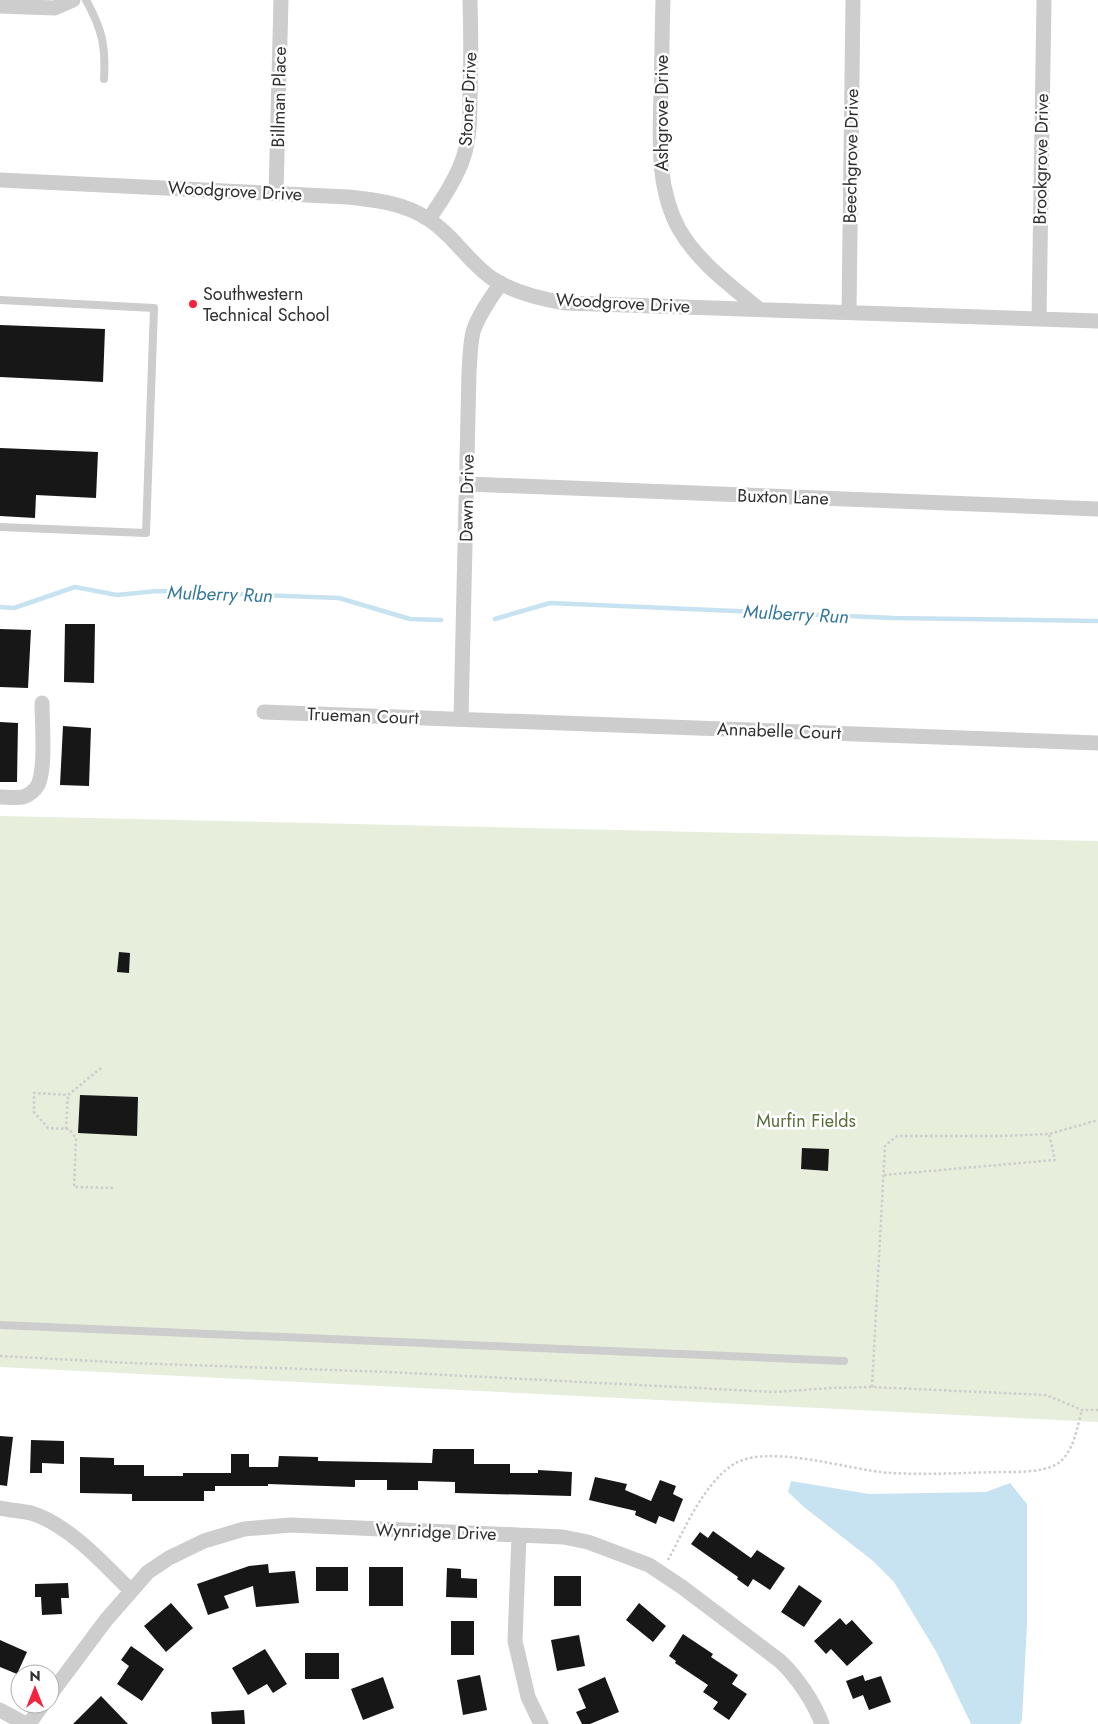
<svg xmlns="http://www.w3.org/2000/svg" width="1098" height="1724" font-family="Jost,sans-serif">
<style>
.green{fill:#e7eedc}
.water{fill:#c7e2f0}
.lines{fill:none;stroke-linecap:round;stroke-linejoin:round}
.stream{stroke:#c7e2f0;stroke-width:4.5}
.building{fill:#171717}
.path{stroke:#cdcdcd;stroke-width:2.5;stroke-dasharray:2.5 2.5;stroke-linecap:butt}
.service{stroke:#cdcdcd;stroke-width:8}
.minor{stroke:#cdcdcd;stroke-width:15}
.poi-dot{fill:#f6233e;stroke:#fff;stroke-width:2}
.labels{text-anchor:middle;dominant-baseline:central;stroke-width:5;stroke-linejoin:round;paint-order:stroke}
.street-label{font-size:18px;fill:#303030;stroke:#fff}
.poi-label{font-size:18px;fill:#303030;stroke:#fff;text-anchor:start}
.park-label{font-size:18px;fill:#567038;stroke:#fff}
.water-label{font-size:19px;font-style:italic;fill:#35799a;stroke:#fff}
</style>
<rect width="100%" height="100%" fill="#fff"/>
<path class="green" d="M0,816L1098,841V1422L0,1367Z"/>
<path class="water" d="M791,1481L869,1494L986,1492L1010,1483L1027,1504V1624L1022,1720L1020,1724H971L937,1653L894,1582L873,1561L804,1507L788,1492Z"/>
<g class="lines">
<path class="stream" d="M0,607L14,608L75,587L117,595L157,591L339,598L410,619L441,620
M495,619L550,603L893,618L1098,621"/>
</g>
<path class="building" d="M0,325L105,329L103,382L0,377Z
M0,448L98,452L96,498L36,495L35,518L0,516Z
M65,624H95L94,683L64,682Z
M0,629L31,630L28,688L0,687Z
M0,722L18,723L17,782H0Z
M63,726L91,728L89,786L60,785Z
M119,952L130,953L129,973L117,972Z
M80,1095L138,1097L137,1136L78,1133Z
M802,1148L829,1149L828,1171L801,1169Z
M0,1436L13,1437L7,1486L0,1485Z
M31,1440L64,1441V1464L42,1463V1473H30Z
M433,1449H474V1464H510V1473H538V1470L572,1472L571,1496L455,1493V1482L418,1481V1490H387V1480H355V1487L268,1484V1486H215V1491H204V1501H132V1494L80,1493V1457L114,1458V1465H144V1476H183V1473H231V1454H249V1467H278L279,1456L318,1457V1461L432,1463Z
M595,1477L627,1484L625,1490L651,1501L660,1480L676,1486L673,1494L683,1499L674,1522L659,1516L656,1524L635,1515L636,1511L589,1500Z
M713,1531L751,1558L757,1550L785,1568L770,1590L753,1579L748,1587L737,1579L738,1577L691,1544L700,1532L708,1538Z
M268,1564L269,1573L295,1571L299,1603L256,1607L253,1586L224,1596L229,1608L208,1615L197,1584L249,1566Z
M316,1567H348V1591H316Z
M369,1567H403V1606H369Z
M447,1568L461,1569V1578L477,1579V1598L446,1597Z
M554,1576H581V1606H554Z
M68,1583L69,1598H61L62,1614L42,1615L41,1597H35V1584Z
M799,1585L822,1601L804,1627L781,1612Z
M171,1603L193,1628L166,1652L144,1626Z
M639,1603L666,1626L653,1642L626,1620Z
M840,1618L846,1625L852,1620L873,1643L847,1666L831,1649L826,1654L814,1641Z
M451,1621H474V1655H451Z
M683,1634L713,1654L711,1657L738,1675L732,1684L747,1694L729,1720L713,1709L718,1702L703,1692L708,1685L675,1663L676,1661L669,1656Z
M579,1635L585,1666L557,1671L551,1640Z
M0,1640L27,1652L17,1674L0,1667Z
M131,1646L164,1669L142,1701L117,1684L129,1666L121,1660Z
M265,1649L287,1684L273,1693L267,1684L248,1695L232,1668Z
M305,1653H339V1679H305Z
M480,1675L487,1710L463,1715L457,1680Z
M863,1675L865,1681L881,1676L891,1702L869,1710L863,1695L853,1699L846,1681Z
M383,1677L394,1708L363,1720L351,1689Z
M605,1677L619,1712L590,1724H582L576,1712L586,1708L578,1689Z
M101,1696L128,1724H73Z
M244,1710L245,1724H212L211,1712Z"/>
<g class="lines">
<path class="path" d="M101,1068L68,1095L34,1093V1112L48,1128L69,1129L76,1138L74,1187L114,1188
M66,1129L68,1095
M884,1175L1055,1160L1049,1134
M0,1356L131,1363L389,1372L774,1392L831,1388L872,1387L1046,1395L1082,1410H1098
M872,1387L885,1146L897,1136H999L1049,1134L1098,1120
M668,1560C685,1529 701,1488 731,1466C764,1441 851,1471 891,1473C927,1475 962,1473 998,1472C1015,1472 1042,1473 1057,1464C1074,1453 1077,1427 1082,1410"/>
<path class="service" d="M86,0C102,29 106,46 104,79
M0,300L154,308L146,533L0,527
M0,1325L844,1361"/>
<path class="minor" d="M663,0C662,30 662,61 661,91C660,138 656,187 679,229C698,262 730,285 759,309
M0,6L55,8L73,0
M0,180L348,197C376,200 404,203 428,219C452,234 467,260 490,277C512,292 540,299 566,303L1098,321
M276,194L281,0
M429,219C442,200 459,175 465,152C470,134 470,114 470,96C471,64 471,32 470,0
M849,311L853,0
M1039,318L1044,0
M468,484L1098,509
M264,712L1098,743
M461,719L469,372C470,359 470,345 473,332C478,315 491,298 501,283
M0,797C7,797 16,798 23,797C29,795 35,790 38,785C46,767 42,724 42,703
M0,1508C10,1510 21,1511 31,1513C68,1524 104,1564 131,1591
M519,1535L515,1641L528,1697L541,1724
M50,1695L106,1620L148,1572L169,1558L204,1541L244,1529L291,1525L563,1537L588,1542L649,1565L682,1587L780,1661C797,1677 814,1702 822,1724
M0,1710L26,1724
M29,1724L43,1704"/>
</g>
<circle class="poi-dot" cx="193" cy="304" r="5"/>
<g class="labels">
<g class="street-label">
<text transform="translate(279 97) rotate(-89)">Billman Place</text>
<text transform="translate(468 99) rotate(-87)">Stoner Drive</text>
<text transform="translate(662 113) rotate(-90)">Ashgrove Drive</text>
<text transform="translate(851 156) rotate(-89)">Beechgrove Drive</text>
<text transform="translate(1041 159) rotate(-89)">Brookgrove Drive</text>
<text transform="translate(235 191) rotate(3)">Woodgrove Drive</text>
<text transform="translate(623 303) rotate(3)">Woodgrove Drive</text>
<text transform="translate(783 497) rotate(2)">Buxton Lane</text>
<text transform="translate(467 498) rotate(-89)">Dawn Drive</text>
<text transform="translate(363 716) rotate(2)">Trueman Court</text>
<text transform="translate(779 731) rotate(2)">Annabelle Court</text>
<text transform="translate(436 1532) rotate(2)">Wynridge Drive</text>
</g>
<g class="poi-label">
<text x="203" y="294">Southwestern<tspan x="203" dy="21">Technical School</tspan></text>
</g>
<g class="park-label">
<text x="806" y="1121">Murfin Fields</text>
</g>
<g class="water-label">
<text transform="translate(220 594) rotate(2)">Mulberry Run</text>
<text transform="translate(796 614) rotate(3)">Mulberry Run</text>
</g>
</g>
<g transform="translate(35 1689)"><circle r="24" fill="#ffffff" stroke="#acacac"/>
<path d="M0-4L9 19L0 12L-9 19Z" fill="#f6233e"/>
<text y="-8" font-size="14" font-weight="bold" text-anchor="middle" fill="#303030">N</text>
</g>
</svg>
